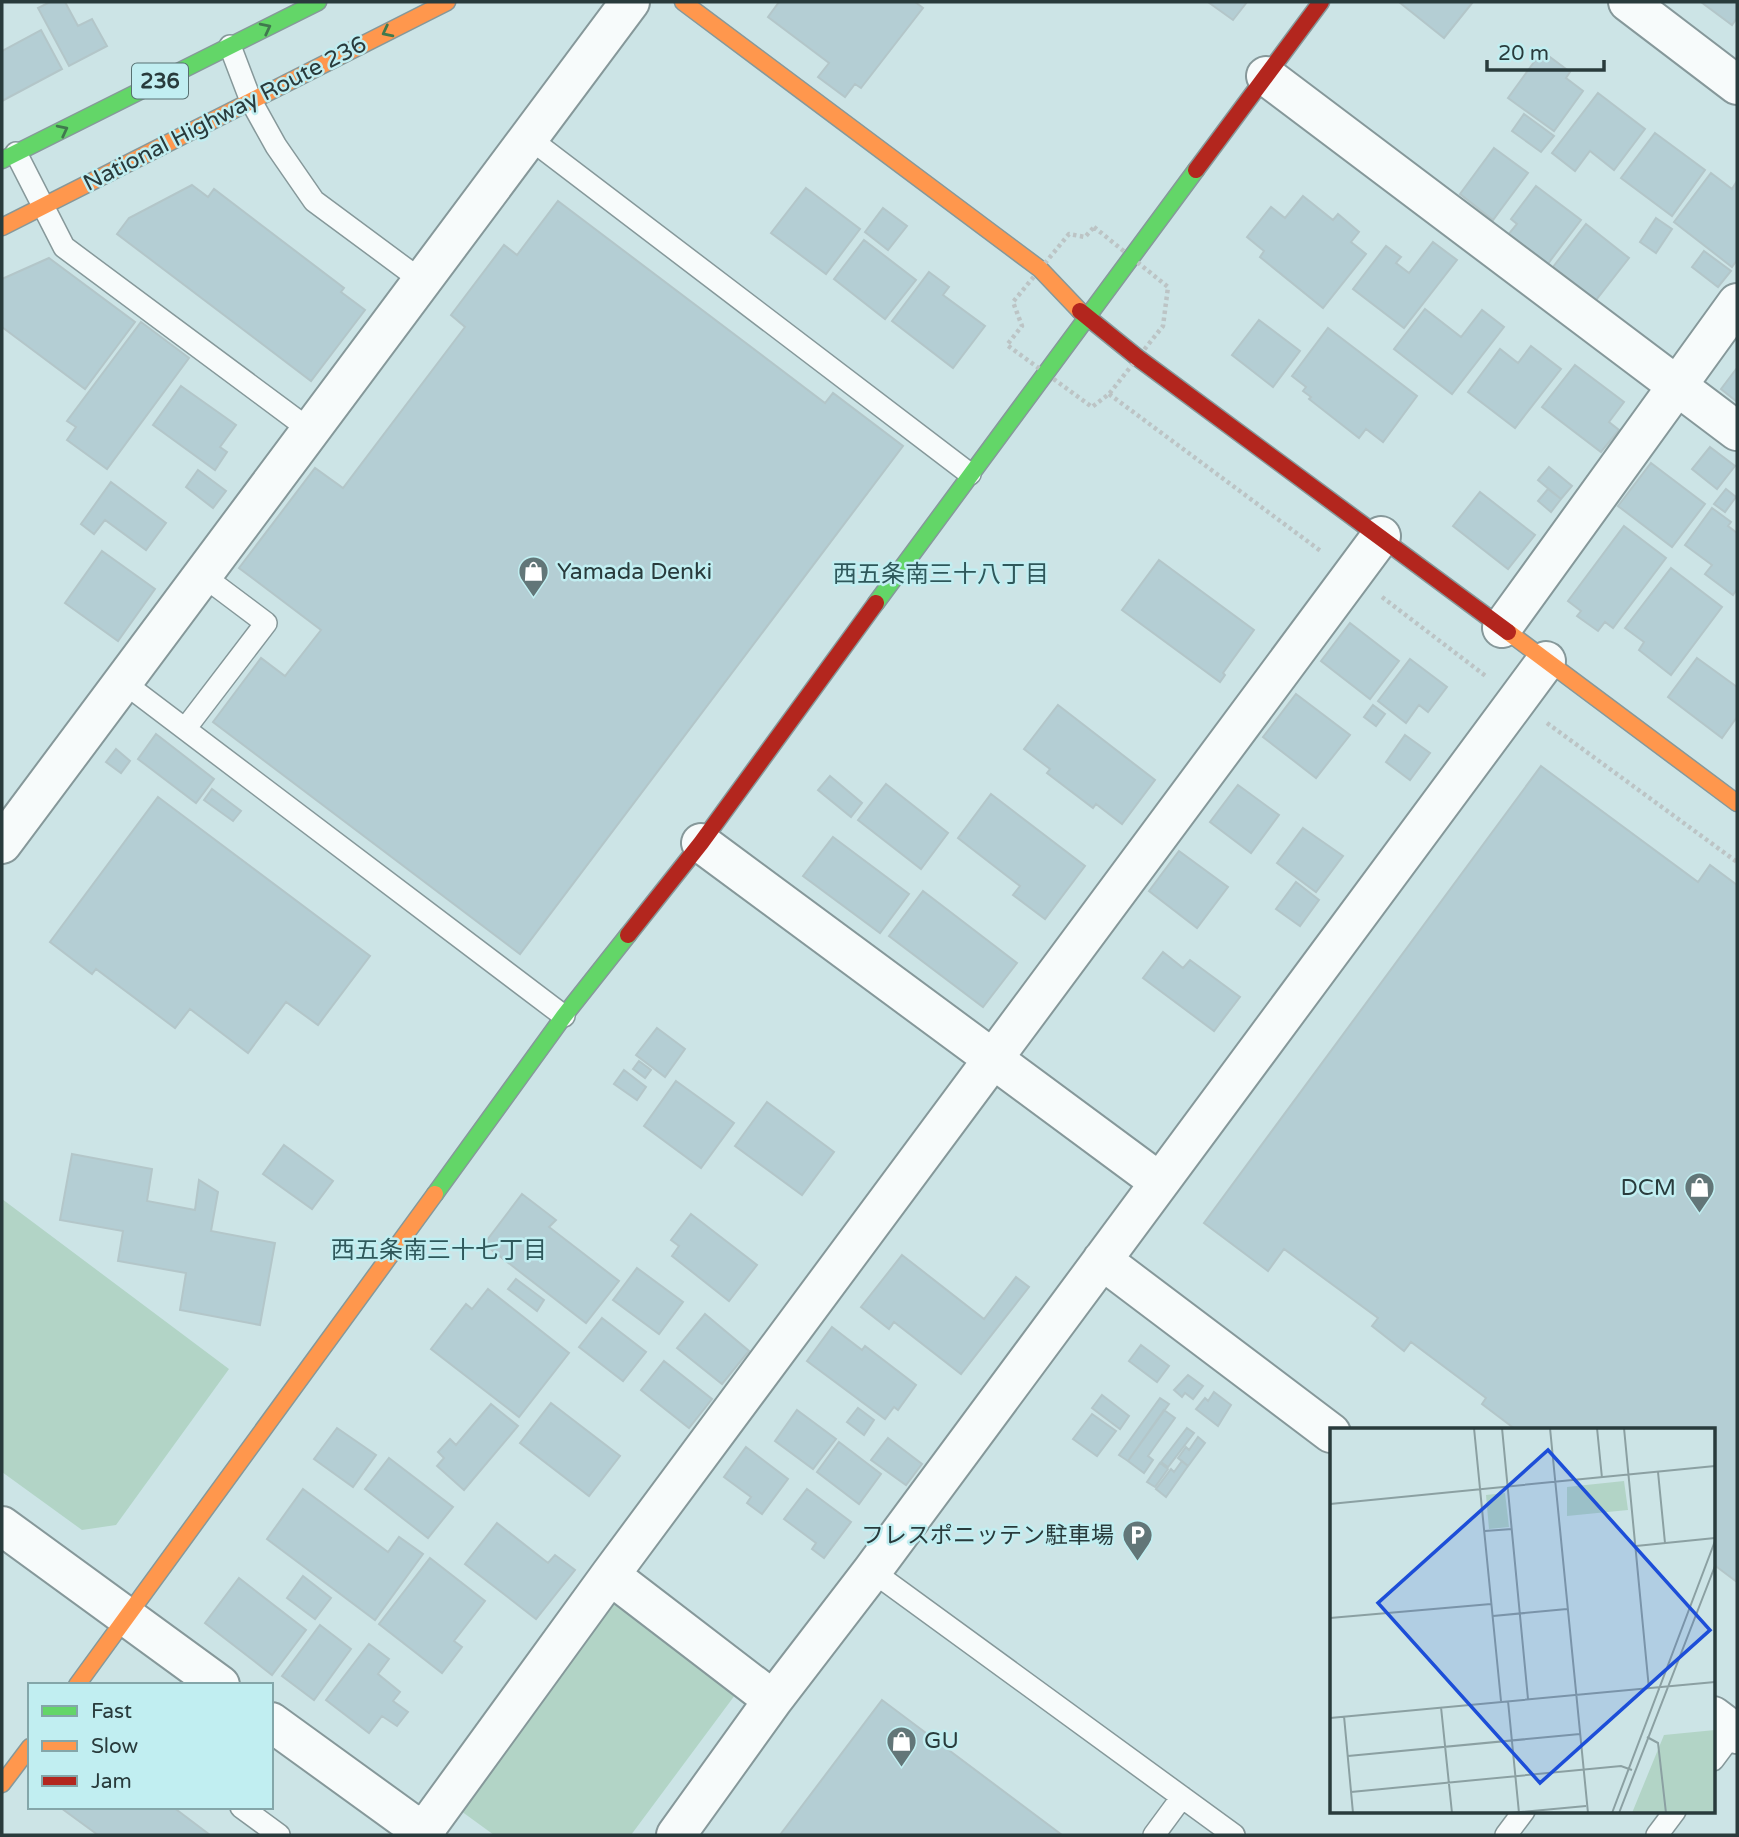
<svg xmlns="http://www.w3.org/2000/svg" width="1739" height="1837" font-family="'Varela Round','Noto Sans JP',sans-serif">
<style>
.green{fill:#b2d4c6}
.building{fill:#b4ced4;stroke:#b3c6c9;stroke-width:2}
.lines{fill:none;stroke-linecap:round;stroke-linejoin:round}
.lane-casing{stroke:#86989a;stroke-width:24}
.street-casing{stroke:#86989a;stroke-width:42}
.fast-casing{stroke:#86989a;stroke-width:19}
.slow-casing{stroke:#86989a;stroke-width:19}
.jam-casing{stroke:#86989a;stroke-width:19}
.path{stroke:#bcc4c5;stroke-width:4.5;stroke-dasharray:3.5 3.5;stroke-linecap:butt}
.lane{stroke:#f7fbfb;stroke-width:21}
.street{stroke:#f7fbfb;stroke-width:38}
.fast{stroke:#63d668;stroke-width:16}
.slow{stroke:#ff974d;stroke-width:16}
.jam{stroke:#b3261e;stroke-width:16}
.oneway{stroke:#40794e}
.labels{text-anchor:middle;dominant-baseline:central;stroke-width:5;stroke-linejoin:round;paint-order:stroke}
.shield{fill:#c1eef1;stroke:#577172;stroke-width:2}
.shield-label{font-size:21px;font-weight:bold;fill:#293b3c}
.street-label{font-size:23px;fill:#293b3c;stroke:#c1eef1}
.poi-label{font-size:23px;fill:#293b3c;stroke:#c1eef1;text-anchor:start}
.neighbourhood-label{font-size:24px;fill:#2f585b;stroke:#c1eef1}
.inset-road{fill:none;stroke:#8ba0a2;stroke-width:2}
.view{fill:#1d4ed8;fill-opacity:0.15;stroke:#1d4ed8;stroke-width:3.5}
.inset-edge{fill:none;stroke:#293b3c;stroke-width:3.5}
</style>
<rect width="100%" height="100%" fill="#cce4e6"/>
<path class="green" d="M2,1199L229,1369L116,1525L82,1530L2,1472Z
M616,1601L738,1691L631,1835H494L461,1811Z"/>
<path class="building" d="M50,2H65L78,26L92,19L107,46L69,66L38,8Z
M779,2H915L923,8L861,88L855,84L845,97L818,77L829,63L768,17Z
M1208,2H1247L1233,20Z
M1399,2H1473L1444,38Z
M1701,2H1737V18L1732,25Z
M41,30L62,69L2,101V51Z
M1542,51L1570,72L1566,78L1583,91L1554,131L1508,98Z
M1598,93L1645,129L1614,170L1590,151L1575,171L1552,153Z
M1524,114L1554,136L1541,152L1512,131Z
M1655,133L1705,170L1672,216L1621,178Z
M1494,148L1528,173L1493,220L1460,194Z
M1711,173L1732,189L1737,181V260L1732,267L1674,222Z
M192,185L208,197L214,189L344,288L341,292L365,310L311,381L117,234L129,218Z
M1536,186L1581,220L1547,265L1507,236L1517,224L1511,219Z
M806,188L860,229L826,274L771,233Z
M1303,196L1333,220L1338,214L1359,232L1351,242L1366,254L1323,308L1260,257L1264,251L1247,237L1271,207L1285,218Z
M558,201L825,403L833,393L903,446L520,954L213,722L261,658L285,676L321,630L239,568L315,468L343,488L465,327L451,315L504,245L517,255Z
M883,208L907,226L888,250L865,232Z
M1656,218L1672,229L1656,253L1640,242Z
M1586,224L1629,258L1596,300L1553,267Z
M864,240L916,280L885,319L834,279Z
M1433,242L1457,260L1404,328L1353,289L1386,246L1401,257L1396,263L1409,273Z
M1704,251L1731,271L1718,287L1692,267Z
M49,258L135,322L85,389L2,327V279Z
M929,272L949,287L943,295L985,326L953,368L892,321Z
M1425,309L1461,337L1482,310L1504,327L1452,394L1394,349Z
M1259,320L1300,351L1273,387L1232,355Z
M141,322L189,358L107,469L67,440L76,427L67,421Z
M1328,328L1417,396L1383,442L1366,429L1359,438L1309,399L1311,397L1303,391L1306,387L1292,376Z
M1531,346L1561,369L1515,428L1468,392L1500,349L1518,363Z
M1575,365L1624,402L1609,422L1619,430L1601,452L1542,407Z
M1737,368V402L1721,389Z
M181,386L236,425L220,447L227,452L215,470L153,425Z
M1710,447L1735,466L1717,489L1692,469Z
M1651,463L1705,504L1672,547L1618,506Z
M1549,467L1572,486L1561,499L1538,480Z
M198,470L226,491L213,508L186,487Z
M111,482L166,523L146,550L105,520L94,534L81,524Z
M1548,489L1561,499L1551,512L1538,501Z
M1726,489L1736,497L1725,512L1714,504Z
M1480,492L1535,535L1508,569L1453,526Z
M1712,508L1731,522L1728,526L1737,533V589L1733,595L1705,574L1712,565L1685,545Z
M1624,526L1666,558L1613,628L1605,622L1598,631L1577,616L1581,611L1568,601Z
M102,551L155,589L118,641L65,603Z
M1159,560L1254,630L1223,673L1225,675L1220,682L1122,610Z
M1671,568L1722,607L1671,675L1639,650L1644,642L1625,628Z
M1350,623L1399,661L1370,699L1321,661Z
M1697,658L1737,687V717L1722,738L1668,697Z
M1410,659L1447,687L1428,712L1419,705L1406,723L1378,701Z
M1296,694L1350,735L1316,778L1263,737Z
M1058,705L1155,780L1122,824L1096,804L1093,808L1047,773L1050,769L1024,749Z
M1373,705L1385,714L1376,726L1364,717Z
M156,734L214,779L196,803L138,759Z
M1405,735L1430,753L1410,780L1386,762Z
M116,749L130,761L121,773L106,762Z
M1541,766L1698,882L1710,865L1737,885V1582L1713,1564V1429H1515L1482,1404L1486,1398L1411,1342L1404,1351L1372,1326L1378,1318L1284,1249L1268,1271L1204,1223Z
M830,776L862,803L851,817L818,790Z
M886,784L948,833L921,869L858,820Z
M1238,785L1279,815L1251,853L1210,822Z
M212,789L241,811L233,821L204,800Z
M991,794L1085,866L1045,919L1013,895L1020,886L958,838Z
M158,797L370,956L318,1025L286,1002L248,1053L190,1009L175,1028L96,969L92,974L50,942Z
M1303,828L1343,856L1316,892L1277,863Z
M833,837L909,894L880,933L803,876Z
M1179,851L1228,887L1197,928L1149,891Z
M1296,882L1319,900L1300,926L1276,909Z
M923,891L1017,963L983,1007L889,936Z
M1163,952L1183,968L1190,960L1240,997L1214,1031L1143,978Z
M657,1028L685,1049L665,1077L636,1055Z
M639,1061L651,1070L645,1078L633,1069Z
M624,1070L646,1087L637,1100L614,1084Z
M676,1081L734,1123L701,1168L644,1126Z
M767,1102L834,1152L802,1195L735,1146Z
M284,1145L333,1181L312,1209L263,1174Z
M72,1154L152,1169L147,1201L195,1210L199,1180L218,1192L211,1231L275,1243L260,1325L180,1310L186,1273L118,1261L123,1231L60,1220Z
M522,1194L556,1220L549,1227L619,1281L586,1323L484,1244Z
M691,1214L757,1265L729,1301L672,1256L679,1246L671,1240Z
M902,1255L984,1319L1016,1277L1029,1287L961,1374L894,1322L889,1329L861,1307Z
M637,1268L683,1302L659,1334L613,1300Z
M516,1279L544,1300L537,1311L508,1289Z
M488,1289L569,1353L519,1417L431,1349L466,1304L472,1309Z
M705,1314L749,1351L722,1384L677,1348Z
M602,1318L646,1352L623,1381L579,1347Z
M832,1327L862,1350L865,1346L916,1385L898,1410L894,1407L885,1419L807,1361Z
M1141,1345L1169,1366L1157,1382L1129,1361Z
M664,1361L712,1399L689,1428L641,1390Z
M1188,1375L1203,1386L1193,1399L1185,1393L1182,1397L1174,1390Z
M1214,1392L1231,1405L1218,1426L1196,1409L1205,1398L1208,1401Z
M1102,1395L1129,1416L1120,1429L1092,1408Z
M1160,1398L1169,1404L1128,1461L1119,1455Z
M551,1403L620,1456L589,1496L520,1443Z
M491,1404L518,1426L464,1490L437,1466L444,1458L438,1452L450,1439L456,1445Z
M858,1408L874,1420L864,1435L847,1422Z
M797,1410L836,1439L813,1469L775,1441Z
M1164,1410L1175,1418L1148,1456L1153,1460L1144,1473L1128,1461Z
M1092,1414L1116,1431L1097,1456L1073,1439Z
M337,1428L376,1455L353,1487L314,1459Z
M1187,1428L1194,1433L1168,1467L1161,1462Z
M1198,1437L1205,1443L1188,1466L1178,1458L1186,1447L1189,1450Z
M888,1438L922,1464L906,1485L871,1460Z
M839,1442L881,1474L859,1504L817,1472Z
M746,1447L788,1479L762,1514L747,1503L751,1497L724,1477Z
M389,1458L453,1507L428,1538L365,1489Z
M1182,1461L1188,1466L1166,1497L1156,1489L1171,1469L1174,1472Z
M1160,1463L1168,1469L1155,1487L1147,1482Z
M303,1489L388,1552L399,1537L423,1554L375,1620L267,1539Z
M807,1489L851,1522L824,1558L812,1549L816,1543L784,1519Z
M497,1523L548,1563L555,1555L575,1570L536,1619L465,1564Z
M430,1558L485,1601L454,1641L462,1647L442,1673L379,1624Z
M303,1576L331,1598L315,1619L287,1598Z
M239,1578L306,1630L272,1675L205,1623Z
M320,1625L351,1649L314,1700L282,1676Z
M369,1644L389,1659L378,1674L400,1692L393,1701L408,1712L397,1726L382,1716L369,1733L326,1700Z
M882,1700L1062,1835H780Z
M173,1807L210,1835H98L61,1808Z"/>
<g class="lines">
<defs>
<path id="lane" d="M230,46L251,101L276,146L314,201L422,281
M529,138L970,474
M16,153L64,247L310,430
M123,682L564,1016
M185,729L266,623L202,575
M872,1571L1234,1835
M1713,1760L1734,1732
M241,1807L279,1835
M1154,1835L1182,1797
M1506,1835L1524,1811
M1657,1835L1675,1811"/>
<path id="street" d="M1628,2L1737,85
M1266,76L1737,431
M1502,628L1737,303
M701,843L1158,1181
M2,844L630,2
M1102,1260L1331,1433
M2,1526L220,1685
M610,1575L773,1700
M1713,1716L1737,1734
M271,1722L427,1835
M421,1835L610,1575L1381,536
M676,1835L773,1700L872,1571L1546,661"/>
<path id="fast" d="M2,160L318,2
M876,603L1196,170
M435,1194L564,1016L628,935"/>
<path id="slow" d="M683,2L1040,269L1080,311
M2,227L447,2
M1508,632L1737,803
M77,1685L435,1194
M2,1784L30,1747"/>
<path id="jam" d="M1196,170L1321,2
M1080,311L1138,358L1508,632
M628,935L701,843L876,603"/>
</defs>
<use href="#lane" class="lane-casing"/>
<use href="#street" class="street-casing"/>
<use href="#fast" class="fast-casing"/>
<use href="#slow" class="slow-casing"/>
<use href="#jam" class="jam-casing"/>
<path class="path" d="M1094,227L1168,287L1163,326L1109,394L1092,407L1007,345L1022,326L1013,302L1069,234L1085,237Z
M1109,394L1322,552
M1382,597L1487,677
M1547,723L1737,862"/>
<use href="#lane" class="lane"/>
<use href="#street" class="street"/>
<use href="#fast" class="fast"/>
<use href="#slow" class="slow"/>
<use href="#jam" class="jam"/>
</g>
<defs><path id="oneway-chevron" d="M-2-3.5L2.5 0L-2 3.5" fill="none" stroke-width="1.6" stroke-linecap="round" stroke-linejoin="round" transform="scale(1.75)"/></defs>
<g class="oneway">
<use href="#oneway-chevron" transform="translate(266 28) rotate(-27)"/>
<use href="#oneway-chevron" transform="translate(387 32) rotate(153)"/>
<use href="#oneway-chevron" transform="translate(63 130) rotate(-27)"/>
</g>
<defs>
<symbol id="shop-pin" viewBox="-11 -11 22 30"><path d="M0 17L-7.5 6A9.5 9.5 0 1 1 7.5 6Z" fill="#627678" stroke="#c1eef1"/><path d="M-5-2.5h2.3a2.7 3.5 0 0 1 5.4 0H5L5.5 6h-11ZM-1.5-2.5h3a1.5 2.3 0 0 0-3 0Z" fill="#fff"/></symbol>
<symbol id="parking-pin" viewBox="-11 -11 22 30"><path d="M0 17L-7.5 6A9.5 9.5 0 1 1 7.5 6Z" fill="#627678" stroke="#c1eef1"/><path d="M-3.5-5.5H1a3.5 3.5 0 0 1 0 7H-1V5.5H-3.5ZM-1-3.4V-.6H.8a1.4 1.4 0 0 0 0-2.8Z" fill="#fff"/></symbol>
</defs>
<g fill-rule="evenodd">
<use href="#shop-pin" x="516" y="554" width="35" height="47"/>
<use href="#shop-pin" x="1682" y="1170" width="35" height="47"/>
<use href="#parking-pin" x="1120" y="1518" width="35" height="47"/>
<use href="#shop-pin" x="884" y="1724" width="35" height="47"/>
</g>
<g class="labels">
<rect class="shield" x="132" y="63.5" width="56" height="35" rx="5"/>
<g class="shield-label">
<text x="160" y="81">236</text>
</g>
<g class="street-label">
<text transform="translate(225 114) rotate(-27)">National Highway Route 236</text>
</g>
<g class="poi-label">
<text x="557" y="572">Yamada Denki</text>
<text x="1676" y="1188" text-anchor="end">DCM</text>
<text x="1114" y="1536" text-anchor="end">フレスポニッテン駐車場</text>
<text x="924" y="1741">GU</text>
</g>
<g class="neighbourhood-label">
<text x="941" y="574">西五条南三十八丁目</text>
<text x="439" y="1250">西五条南三十七丁目</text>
</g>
</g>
<g transform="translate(1330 1428)">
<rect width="385" height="385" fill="#cce4e6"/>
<path d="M294,53L298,82L237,88V59ZM175,65L179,99L159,101L156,67ZM385,302V385H302L334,307Z" fill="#b2d4c6"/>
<path class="inset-road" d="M144,0L171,273M172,0L198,271M220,0L258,385M267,0L272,50M294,0L319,261M328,44L335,115M0,76L385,38M155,103L182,101M306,118L385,110M163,188L237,181M0,190L161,176M178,273L189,385M111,279L122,385M14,288L23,385M0,290L385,254M317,309L328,315L336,385M18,328L250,306M21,364L291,338L302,342M180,385L256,378M282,385L385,113M289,385L385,138"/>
<path class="view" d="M218,22L380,202L210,355L48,175Z"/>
<rect width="385" height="385" class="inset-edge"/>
</g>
<rect width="1739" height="1837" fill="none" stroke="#293b3c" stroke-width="7"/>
<rect x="28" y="1683" width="245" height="126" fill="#c1eef1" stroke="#84a6a9" stroke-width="2"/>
<rect x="42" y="1706" width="35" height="10" fill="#63d668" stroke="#84a6a9" stroke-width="2"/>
<text x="91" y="1718" font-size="21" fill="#293b3c">Fast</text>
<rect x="42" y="1741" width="35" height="10" fill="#ff974d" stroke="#84a6a9" stroke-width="2"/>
<text x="91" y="1753" font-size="21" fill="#293b3c">Slow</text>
<rect x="42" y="1776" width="35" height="10" fill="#b3261e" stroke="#84a6a9" stroke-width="2"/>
<text x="91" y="1788" font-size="21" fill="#293b3c">Jam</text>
<path d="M1487 60v10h117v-10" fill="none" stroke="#293b3c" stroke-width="3.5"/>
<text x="1498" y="60" font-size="21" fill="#293b3c" stroke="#c1eef1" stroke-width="5" paint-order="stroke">20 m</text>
</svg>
